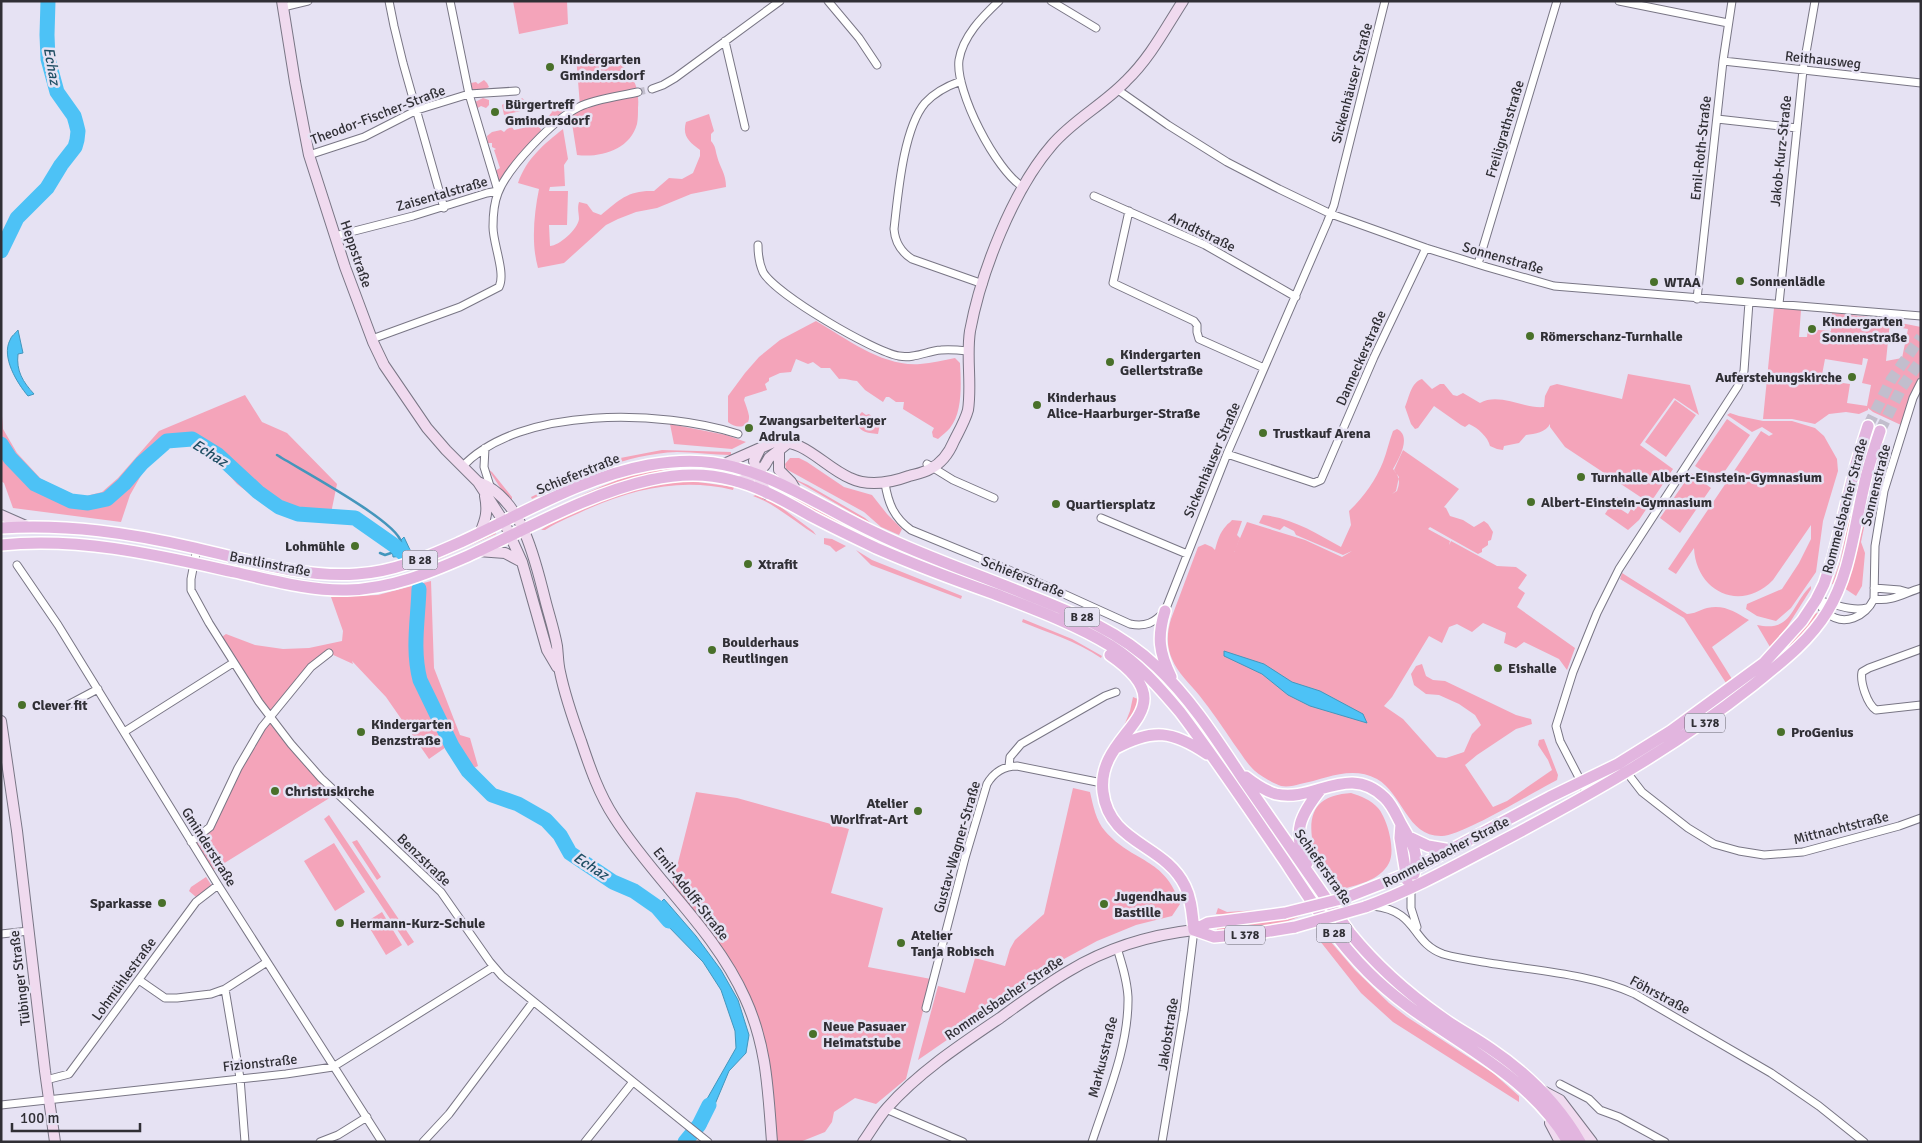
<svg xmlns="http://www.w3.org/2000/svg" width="1922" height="1143" font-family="Signika,sans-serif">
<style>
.green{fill:#f4a4ba;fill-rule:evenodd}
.water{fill:#4dc2f6;stroke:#4496bc}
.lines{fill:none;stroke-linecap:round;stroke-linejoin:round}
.stream{stroke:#4496bc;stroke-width:2.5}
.river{stroke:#4dc2f6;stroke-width:15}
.street-tunnel{stroke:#c2becd;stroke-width:7;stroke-dasharray:7 3.5;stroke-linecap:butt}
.primary-tunnel{stroke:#c2becd;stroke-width:11;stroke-dasharray:11 5.5;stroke-linecap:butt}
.street-casing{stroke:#797685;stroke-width:9}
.secondary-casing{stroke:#797685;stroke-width:12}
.primary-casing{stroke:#fff;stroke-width:14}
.street{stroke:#fff;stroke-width:7}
.secondary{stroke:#f0daef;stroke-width:10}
.primary{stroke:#e2b5df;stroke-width:11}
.primary-bridge-casing{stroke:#fff;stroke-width:14;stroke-linecap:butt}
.primary-bridge{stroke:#e2b5df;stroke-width:11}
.poi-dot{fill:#49702a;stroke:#e6e2f3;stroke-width:2}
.labels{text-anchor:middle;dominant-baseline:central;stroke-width:5;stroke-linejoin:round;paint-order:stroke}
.shield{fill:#e6e2f3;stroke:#67656e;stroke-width:1}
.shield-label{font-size:12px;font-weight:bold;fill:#302f35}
.poi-label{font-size:14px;font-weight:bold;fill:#302f35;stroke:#e6e2f3;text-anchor:start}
.street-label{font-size:14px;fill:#302f35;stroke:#e6e2f3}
.water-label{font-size:15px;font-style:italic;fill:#1f4e64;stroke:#e6e2f3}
</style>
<rect width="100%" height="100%" fill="#e6e2f3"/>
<path class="green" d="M513,1H567L568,24L519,34Z
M588,54C620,58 641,74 638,108C638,113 638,119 637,124C630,150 600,158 577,155L571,117L580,106L576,56Z
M484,80L487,83L489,87C485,90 476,92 472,90L471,83L476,82L478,84Z
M483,98L489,100V105L486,108L481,106L476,109L473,103Z
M522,98L528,103L529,109L504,115L502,105C510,99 517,102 522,98Z
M559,105L563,106L564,110L556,118L548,119V117L552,112L550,108Z
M709,114L714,131L711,134V141C716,147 715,149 717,156C720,168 726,173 726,187L691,194L657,208L636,212L618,219L606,225L564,263L538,268C531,243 534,214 539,189L518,183C526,159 544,144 563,129L568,159L564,165L565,186L550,187L549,191H568L567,225H549L550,246C559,246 578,229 579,219C579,213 577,209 579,202L587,204L593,212L601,215C620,199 629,190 654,191L669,178L682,179L693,173L700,156V150C689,142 682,136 686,122Z
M536,125L541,129L540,133L514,162H512V165L506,170V173L500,181L496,177L498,175L495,171L500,168L494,150L496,149L492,147V143H488L487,136L492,132L501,130L504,132L507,129L512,127L514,130Z
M1774,308L1801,310L1799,337H1807L1808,329L1831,331L1832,313L1879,318L1890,321L1886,361L1902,358L1908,329L1896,327V322L1921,327V374L1911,396L1901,425L1873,412L1868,408V410L1859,414L1846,412L1829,414L1815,424L1792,419H1763ZM1863,358L1868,359L1862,383L1871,385L1867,406L1847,403L1850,384L1821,380L1825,359L1862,365Z
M816,321C847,339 883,367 920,364C932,363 944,360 955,358L960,363C961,382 963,412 950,428C947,432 942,435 938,439L933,437L932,432L934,428L903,409L904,402H896L889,397H886L883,402L865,390L857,381C850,381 846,378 839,379L830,368H821L813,362L808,364L796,359L791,372L780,373L769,378V381L765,384L767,390L745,397L744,400C746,405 748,411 749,416C750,430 734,428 728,422V396L745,373L759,357L780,340Z
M1628,374L1690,385L1699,415L1674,398L1640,445L1673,469L1639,520L1628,530L1605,514L1616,497L1618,498L1614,505L1628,514L1631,509L1634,511L1642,498L1565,447L1550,427V424C1546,432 1535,434 1526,435L1519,443L1504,446L1503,450L1497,449L1490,446C1488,437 1478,428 1469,424L1465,427L1461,425L1434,406L1418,428L1415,429L1411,424L1405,407C1409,398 1411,382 1422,379L1432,389L1440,384H1444L1453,395L1457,396L1463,393L1480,403C1499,392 1524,409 1544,407L1545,396L1550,386L1557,384L1622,399Z
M245,395L262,422L287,433L337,484L329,523L308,520L267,507L237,484L209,453L186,443L167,448L147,465L130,495L121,522L13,508L4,483L1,481V403L3,429L17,453L41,479L74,495L86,496L102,492L118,478L159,431Z
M1675,400L1696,415L1666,457L1645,442Z
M862,412L866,415L869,414L880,424L878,434C866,433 859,432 855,419Z
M1730,413L1739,416L1763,421H1792L1815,428L1824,436L1837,459L1838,471L1823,521L1816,572L1791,608L1776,621L1757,616L1746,609L1747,604L1782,589L1799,563L1811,539V525L1773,580C1741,613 1696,592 1694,548L1676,574L1668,569L1761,431L1769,436L1773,434L1762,427L1752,432L1727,415Z
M1727,419L1750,435L1718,481L1695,466Z
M670,424L726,435L746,442L732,449L674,444Z
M1397,429C1412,436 1399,459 1393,469L1399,477L1396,491L1392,494L1397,491C1400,482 1400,478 1394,470L1403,450L1459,489L1444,507L1446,508L1450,516L1463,520L1474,527L1484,521L1488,524L1493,532L1491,540L1488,541V545L1482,549V552L1478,554L1430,527L1428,529L1450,541L1449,545L1451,541L1497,566L1516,567L1527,575L1518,588L1525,593L1517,607L1575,648L1567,670L1559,659L1524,642L1516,648L1504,643L1506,633L1483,623L1472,632L1457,624L1449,627L1442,643L1429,636L1392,697L1384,706L1403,719L1437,757L1446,758L1464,752L1472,734L1481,725L1475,715L1459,704L1439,695L1426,694L1414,685L1411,674L1416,666L1422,664L1426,676L1433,680L1445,681L1516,715L1531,719L1532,724L1516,729L1477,755L1465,765L1493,807L1507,801L1552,770L1548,760L1538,745L1539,740L1544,739L1558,775L1557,780C1535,791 1462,836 1442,836C1407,837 1403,794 1377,779C1351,765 1326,779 1300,784C1294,786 1287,787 1281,786C1273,783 1262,777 1255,771C1247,764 1241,753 1234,744C1223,728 1212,711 1199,695C1190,684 1177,672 1172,659C1166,646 1167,632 1171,619L1198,547L1205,544L1212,547L1215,550C1217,542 1220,532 1226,526C1228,523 1231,522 1232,520L1242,521L1237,535L1240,538L1234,552L1247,522L1305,540L1342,557L1352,551L1343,555L1296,535L1294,531L1284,526L1280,530L1259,523L1263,515C1292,518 1316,533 1341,547L1351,525L1349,511C1363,498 1376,480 1383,462C1387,452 1389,441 1393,431Z
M662,450L731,452V455C713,455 695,452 677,452C625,454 579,477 532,499L531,497L589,469L615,459Z
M790,458H799L807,462L844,487L872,495L887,514L902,529L899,535L881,527L864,512L786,469L785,464Z
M699,466L738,472L737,475L699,469L664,470L557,511L555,507C590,492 626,473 664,468C676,466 688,466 699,466Z
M488,469L492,472L512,497V500L505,495Z
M1691,473L1711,488L1680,533L1660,518Z
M790,477L808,485L865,518L873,525Z
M691,481L734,487L733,490C683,478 636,488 590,508C575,515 559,521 545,530H541C552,522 564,517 575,512C612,494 650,483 691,481Z
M766,482L864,534L922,559V561L862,537L765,488Z
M756,495L774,502L813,531L816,535C795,522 777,505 753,496Z
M1850,516H1854L1850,537L1836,585L1832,584L1840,562Z
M1866,518L1861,542L1865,553L1862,586L1856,596L1844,588Z
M495,531L496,534L426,565L425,562Z
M824,538L832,539L846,546L836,552L830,546L824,544Z
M856,550L872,560L962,596L961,599L871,565Z
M1622,573L1687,614C1694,614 1700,610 1707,608C1724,604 1735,612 1749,620L1712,647L1732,679L1726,683L1684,618L1620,579Z
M431,581L434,668L460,735L470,738L478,766L467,771L449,745L429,759L386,697L352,661L353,664L329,653L319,660L270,717L336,794L210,872L191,842L205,832L270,717L219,639L226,634L255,645L283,649L309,648L342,641L343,631L331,597L378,595Z
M1811,586V589L1787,627L1770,647L1757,625C1793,633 1791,604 1811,586Z
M1820,612L1798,641L1724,704L1698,720L1697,718C1730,694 1762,671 1791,642C1800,632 1807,615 1820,612Z
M1023,619L1072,639L1102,656L1101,658C1076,641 1049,633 1022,622Z
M1133,697L1140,700L1137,708L1124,726L1130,711Z
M1073,788L1090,792C1093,805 1096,821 1105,831C1133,863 1165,857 1180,904L1172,916L1136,925L1097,941L1064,959L918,1060L938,986L965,993L975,958L1005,966L1010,949L1015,940L1044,914Z
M696,792L737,798L849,829L831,893L883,908L868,967L931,979L906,1079L876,1104L855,1098L834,1112L832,1122L825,1132L800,1142H774L770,1098L746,999L671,890Z
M1351,793C1361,796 1371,800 1378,808C1387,818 1396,850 1389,863C1380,881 1356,885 1339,890C1332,881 1323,872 1317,862C1314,855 1313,846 1312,838C1308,808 1321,795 1351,793Z
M329,815L414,942L408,946L324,819Z
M357,840L381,877L377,880L352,842Z
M334,843L365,892L335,911L304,861Z
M206,877L212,886L196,897L189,891L191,887Z
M1218,908L1227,912L1275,909L1225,915L1216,914Z
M382,912L402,945L386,955L366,922Z
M1306,914L1278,925L1217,932V926L1259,922Z
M1324,934L1355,970L1389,1003L1407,1017L1493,1073L1519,1096V1102L1393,1022L1361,993L1316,936Z"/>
<path class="water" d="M18,330L23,353L18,354C16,371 23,382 34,394L28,396C17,383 1,357 10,340C11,336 16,333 18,330Z
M404,537L411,552L406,556L393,557L392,549Z
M1224,651L1264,664L1292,682L1320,691L1363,714L1367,723L1310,706L1288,695L1262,674L1224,656Z
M664,899L696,936L721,970L738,1000L749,1035L746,1053L729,1071L705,1128L695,1120L736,1048L735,1031L721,990L703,962L664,922L666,918L656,907Z"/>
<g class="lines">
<path class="stream" d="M277,455C299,469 397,521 401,542
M380,553L385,555L394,552"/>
<path class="river" d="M1,251L17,218L47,188L61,165L75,147L77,140L78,131L76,123L74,116L57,92L48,59L47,35L48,1
M1,444L10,458L35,484L71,501L88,503L107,499L124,484L142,463L167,441L192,439L218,455L258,492L279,507L298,514L355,518L395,546L406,556
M419,589C418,620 412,649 420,680L452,746L468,771L492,795L518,804L546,820L560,835L570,853L613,882L634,891L657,907L669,921
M685,1142L699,1125L709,1105"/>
<path class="street-tunnel" d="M638,92L652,89"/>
<path class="primary-tunnel" d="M1868,426L1891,380L1921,337
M1880,431L1902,387L1921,360"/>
<defs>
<path id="street" d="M389,1L394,26L403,63L444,208
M450,1L469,94L498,191
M828,1L859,38L877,65
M999,1C982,17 963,36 959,60C955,91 996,171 1023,187
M1051,1L1096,28
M1619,1L1728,23
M283,7L308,1
M725,41L745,127
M1723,61L1921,83
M961,81C947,86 935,92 925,103C903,129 898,195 894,229C895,242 901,252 912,259L983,284
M652,89L663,85L675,78L780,1
M1118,90L1168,125L1227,162L1279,189L1331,214L1426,248L1487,267L1554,286L1921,316
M1717,119L1797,128
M309,155L364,137L417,110L469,94L516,91
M1094,196L1205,245L1296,297
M1129,211L1113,283L1194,321L1197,325V332L1199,339L1264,368
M335,236L413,216L487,193L498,191
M758,245C758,254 759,263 763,272C775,294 874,352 899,356C914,359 927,351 941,350C950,349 959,350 968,351
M1478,264L1557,1
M1697,299L1723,61L1732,1
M1779,304L1803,70L1815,1
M372,339L460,307L499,287C506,273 493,244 493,227C493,216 494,203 498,193C508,167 554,119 579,107C595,99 621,96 638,92
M485,448L484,467L490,486
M1227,454L1314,483L1321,480L1374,357L1426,248
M927,464L953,480L994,498
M462,467C520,405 663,410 738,434
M885,483C888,503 894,518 911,530L1033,580L1130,624C1146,627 1154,623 1165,611L1227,454L1327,223L1334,205L1385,1
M1101,518L1187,554
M197,548L191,579V590L209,623L259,702L291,744L321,778L441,892L490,962L502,976L708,1142
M17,565L58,625L218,885L382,1142
M1874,588L1900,590L1907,592
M1874,599C1892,602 1904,593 1921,588
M1816,600C1819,604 1823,610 1827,613C1844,627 1865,617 1874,599L1875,546L1884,491L1913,398L1921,382
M1816,600C1833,603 1850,612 1867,608
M1921,649L1869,668L1862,672C1860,682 1867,704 1876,710L1921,705
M64,707L98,689
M124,732L233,663
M1009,766L1010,757L1021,744L1105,696L1116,692
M1625,770L1642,792L1688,828L1714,844L1739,851L1764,855L1803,852L1899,826L1921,818
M1588,795L1560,741L1556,726L1573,672L1597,613L1619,569L1738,386L1744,371L1749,302
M191,842L210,827L238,768L262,727L311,667L329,653
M1411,888V908L1417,927
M1373,906C1419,911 1410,942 1443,954C1460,959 1478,961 1496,964C1540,971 1594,975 1635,994L1771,1073L1819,1106L1864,1142
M1,934L29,931
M139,980L165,998H177L211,994L225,989L267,962
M225,989L240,1078L245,1142
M926,1008L965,858L987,784C994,772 1003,766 1017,766L1102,783
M46,1080L69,1074L196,902L218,885
M1560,1084L1589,1099L1600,1110L1619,1117L1665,1142
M1,1105L286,1074L333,1067L493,967
M886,1109L963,1142
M320,1142L338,1135L367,1117
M423,1142L449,1114L533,1002
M585,1142L632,1083
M1092,1142C1107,1096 1129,1046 1128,997C1127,980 1122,964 1117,948
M1162,1142L1184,1011L1194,930"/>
<path id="secondary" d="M282,1L295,82L309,155L345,267L373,342L384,365L427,428L446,450L478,482L504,522L522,562L547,650L557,667
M760,449L754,461L757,474L767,494
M779,451V470L791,482L797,492
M724,464L774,442C804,438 824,467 850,478C869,487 890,483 909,476C916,474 923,473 930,469C942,463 949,453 954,441C959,431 965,421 968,410C972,384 966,357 970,331C981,272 1013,190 1052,145C1073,120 1103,105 1126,81C1150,58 1165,29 1183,1
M478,482C521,497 534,556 544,595C548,612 554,629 557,646C558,655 558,664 560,672C565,696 573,719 581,741C590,768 599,794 614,817C654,880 714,929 745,998C767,1046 768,1091 772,1142
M738,482L757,474L765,465L769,458L788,443
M1,515L26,526
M480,533C486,519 488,511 485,496
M478,551L505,553L522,562
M1,721L17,831L45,1071L55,1142
M1543,1091L1560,1100L1592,1142
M1550,1123L1560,1142
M863,1142C871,1131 878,1118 887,1108C919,1072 960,1045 1000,1018C1022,1002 1045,985 1069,971C1107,948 1150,935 1194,930"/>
<path id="primary" d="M1,528C69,524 130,533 195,548C248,560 303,578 357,574C394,572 427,557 461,542C522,514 583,477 649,465C677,460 706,459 734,467C785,480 828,511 876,533C925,557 977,574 1028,595C1074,613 1121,632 1157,667C1191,699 1217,740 1243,779C1279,830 1314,882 1350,933C1376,965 1406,992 1440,1016C1456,1028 1474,1037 1491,1049C1528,1074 1558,1104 1580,1142
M1,545C81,537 157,555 234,572C271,580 309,591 347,590C391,589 429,573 468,556C525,530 590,493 650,480C677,474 706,473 732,480C761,487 788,503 813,517C834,528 855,538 876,548C915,565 955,580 995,594C1034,609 1075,624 1111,646C1138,663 1159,687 1180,712C1217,761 1251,812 1286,863C1311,901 1336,940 1368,972C1430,1035 1522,1063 1568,1142
M1165,611C1157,637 1159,652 1171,677
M1110,655C1194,713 1095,729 1103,792C1109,844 1165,844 1185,886C1192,900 1192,916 1194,930
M1116,748C1153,728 1173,731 1207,754
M1246,777C1255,784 1265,791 1276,794C1314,803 1349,762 1385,798C1393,806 1396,815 1401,824C1411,842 1420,852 1414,874
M1401,824L1400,838L1407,880
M1411,838L1428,846L1451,850
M1307,863C1291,832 1301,814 1321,789
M1345,898L1401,876L1550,797L1618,764L1671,731L1764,663L1802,621L1816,600L1824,584L1833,557L1856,464L1868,426
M1365,907C1415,889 1460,863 1508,838C1593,793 1676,746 1752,686C1779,664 1808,643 1827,612C1850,575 1854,528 1864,486C1868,467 1874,449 1880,431
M1194,930L1214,937L1258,933L1295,927
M1194,930L1208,923L1285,913"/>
</defs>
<use href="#street" class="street-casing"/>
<use href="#secondary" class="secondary-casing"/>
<use href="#primary" class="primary-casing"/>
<use href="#street" class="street"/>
<use href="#secondary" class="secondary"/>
<use href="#primary" class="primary"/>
<defs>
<path id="primary-bridge" d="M1285,913L1345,898
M1295,927L1365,907"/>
</defs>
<use href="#primary-bridge" class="primary-bridge-casing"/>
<use href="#primary-bridge" class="primary-bridge"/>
</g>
<g class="poi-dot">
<circle cx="550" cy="67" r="5"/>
<circle cx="495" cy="112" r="5"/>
<circle cx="1740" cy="281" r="5"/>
<circle cx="1654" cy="282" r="5"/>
<circle cx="1812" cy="329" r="5"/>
<circle cx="1530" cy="336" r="5"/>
<circle cx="1110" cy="362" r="5"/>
<circle cx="1852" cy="377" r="5"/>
<circle cx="1037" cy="405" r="5"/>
<circle cx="749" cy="428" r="5"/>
<circle cx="1263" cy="433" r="5"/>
<circle cx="1581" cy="477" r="5"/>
<circle cx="1531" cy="502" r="5"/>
<circle cx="1056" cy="504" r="5"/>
<circle cx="355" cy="546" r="5"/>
<circle cx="748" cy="564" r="5"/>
<circle cx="712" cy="650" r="5"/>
<circle cx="1498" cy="668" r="5"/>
<circle cx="22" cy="705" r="5"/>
<circle cx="361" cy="732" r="5"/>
<circle cx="1781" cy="732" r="5"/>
<circle cx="275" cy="791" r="5"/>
<circle cx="918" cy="811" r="5"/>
<circle cx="162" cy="903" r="5"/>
<circle cx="1104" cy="904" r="5"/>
<circle cx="340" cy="923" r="5"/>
<circle cx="901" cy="943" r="5"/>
<circle cx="813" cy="1034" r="5"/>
</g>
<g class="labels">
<g class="shield">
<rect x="402.5" y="550.5" width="35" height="19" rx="4"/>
<rect x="1064.5" y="607.5" width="35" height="19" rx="4"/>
<rect x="1685" y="713.5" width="40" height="19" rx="4"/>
<rect x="1316.5" y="923.5" width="35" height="19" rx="4"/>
<rect x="1225" y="925.5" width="40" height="19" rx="4"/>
</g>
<g class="shield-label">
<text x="420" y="560">B 28</text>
<text x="1082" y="617">B 28</text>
<text x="1705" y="723">L 378</text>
<text x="1334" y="933">B 28</text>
<text x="1245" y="935">L 378</text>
</g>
<g class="poi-label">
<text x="560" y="59">Kindergarten<tspan x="560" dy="16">Gmindersdorf</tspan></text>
<text x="505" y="104">Bürgertreff<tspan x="505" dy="16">Gmindersdorf</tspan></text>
<text x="1750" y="281">Sonnenlädle</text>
<text x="1664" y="282">WTAA</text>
<text x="1822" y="321">Kindergarten<tspan x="1822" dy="16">Sonnenstraße</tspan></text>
<text x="1540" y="336">Römerschanz-Turnhalle</text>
<text x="1120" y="354">Kindergarten<tspan x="1120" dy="16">Gellertstraße</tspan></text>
<text x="1842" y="377" text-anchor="end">Auferstehungskirche</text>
<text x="1047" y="397">Kinderhaus<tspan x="1047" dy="16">Alice-Haarburger-Straße</tspan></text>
<text x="759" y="420">Zwangsarbeiterlager<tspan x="759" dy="16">Adrula</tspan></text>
<text x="1273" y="433">Trustkauf Arena</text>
<text x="1591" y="477">Turnhalle Albert-Einstein-Gymnasium</text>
<text x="1541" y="502">Albert-Einstein-Gymnasium</text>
<text x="1066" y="504">Quartiersplatz</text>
<text x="345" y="546" text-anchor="end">Lohmühle</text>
<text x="758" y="564">Xtrafit</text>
<text x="722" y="642">Boulderhaus<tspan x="722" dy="16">Reutlingen</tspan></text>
<text x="1508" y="668">Eishalle</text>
<text x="32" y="705">Clever fit</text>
<text x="371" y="724">Kindergarten<tspan x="371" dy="16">Benzstraße</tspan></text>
<text x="1791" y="732">ProGenius</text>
<text x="285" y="791">Christuskirche</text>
<text x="908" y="803" text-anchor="end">Atelier<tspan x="908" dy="16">Worlfrat-Art</tspan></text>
<text x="1114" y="896">Jugendhaus<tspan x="1114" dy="16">Bastille</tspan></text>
<text x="152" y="903" text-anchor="end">Sparkasse</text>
<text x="350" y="923">Hermann-Kurz-Schule</text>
<text x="911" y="935">Atelier<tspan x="911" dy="16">Tanja Robisch</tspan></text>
<text x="823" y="1026">Neue Pasuaer<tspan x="823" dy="16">Heimatstube</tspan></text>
</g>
<g class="street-label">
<text transform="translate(1823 60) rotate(6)">Reithausweg</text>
<text transform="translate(1352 83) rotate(-75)">Sickenhäuser Straße</text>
<text transform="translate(378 115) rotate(-21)">Theodor-Fischer-Straße</text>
<text transform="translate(1505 129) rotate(-73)">Freiligrathstraße</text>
<text transform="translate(1701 148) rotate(-84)">Emil-Roth-Straße</text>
<text transform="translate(1781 151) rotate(-84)">Jakob-Kurz-Straße</text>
<text transform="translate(442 194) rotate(-16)">Zaisentalstraße</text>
<text transform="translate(1202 232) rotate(26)">Arndtstraße</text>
<text transform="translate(356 254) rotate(71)">Heppstraße</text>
<text transform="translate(1503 258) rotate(16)">Sonnenstraße</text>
<text transform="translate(1361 358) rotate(-66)">Danneckerstraße</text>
<text transform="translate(1212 460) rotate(-67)">Sickenhäuser Straße</text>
<text transform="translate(578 474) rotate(-22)">Schieferstraße</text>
<text transform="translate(1876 485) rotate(-76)">Sonnenstraße</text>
<text transform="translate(1845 506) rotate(-75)">Rommelsbacher Straße</text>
<text transform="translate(270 564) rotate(11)">Bantlinstraße</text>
<text transform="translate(1023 577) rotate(22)">Schieferstraße</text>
<text transform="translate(1841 828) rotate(-14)">Mittnachtstraße</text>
<text transform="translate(209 847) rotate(58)">Gminderstraße</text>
<text transform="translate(957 847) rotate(-74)">Gustav-Wagner-Straße</text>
<text transform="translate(1446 852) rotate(-27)">Rommelsbacher Straße</text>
<text transform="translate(424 860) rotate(44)">Benzstraße</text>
<text transform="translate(1323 867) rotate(55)">Schieferstraße</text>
<text transform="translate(691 894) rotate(52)">Emil-Adolff-Straße</text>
<text transform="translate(20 978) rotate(-97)">Tübinger Straße</text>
<text transform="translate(124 979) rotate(-54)">Lohmühlestraße</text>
<text transform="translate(1660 995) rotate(28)">Föhrstraße</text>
<text transform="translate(1004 998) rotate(-34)">Rommelsbacher Straße</text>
<text transform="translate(1168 1034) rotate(-81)">Jakobstraße</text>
<text transform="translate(1103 1057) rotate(-76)">Markusstraße</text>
<text transform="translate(260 1063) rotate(-6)">Fizionstraße</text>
</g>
<g class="water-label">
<text transform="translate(52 66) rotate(80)">Echaz</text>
<text transform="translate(210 453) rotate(32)">Echaz</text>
<text transform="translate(591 866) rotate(33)">Echaz</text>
</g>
</g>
<rect width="1922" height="1143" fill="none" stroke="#302f35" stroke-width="5"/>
<path d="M12 1123v8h128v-8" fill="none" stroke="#302f35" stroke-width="2.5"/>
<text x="20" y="1123" font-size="15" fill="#302f35" stroke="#e6e2f3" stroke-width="4" paint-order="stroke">100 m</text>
</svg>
